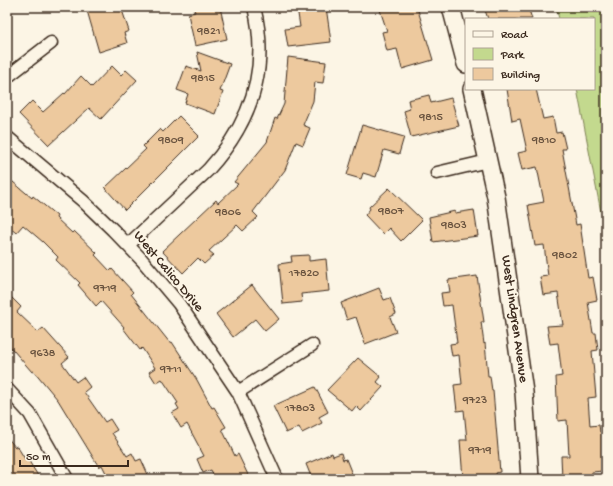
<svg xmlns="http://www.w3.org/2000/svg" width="613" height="486" font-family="'Gochi Hand',sans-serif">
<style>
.green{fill:#c3d98e;stroke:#7f8256}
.building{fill:#edc99e;stroke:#3b2a1e}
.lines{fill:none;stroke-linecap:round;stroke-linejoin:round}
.street-casing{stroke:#3b2a1e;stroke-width:15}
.secondary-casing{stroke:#3b2a1e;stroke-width:20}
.street{stroke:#fcf5e5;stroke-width:12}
.secondary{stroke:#fcf5e5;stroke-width:17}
.labels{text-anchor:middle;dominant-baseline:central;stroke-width:4;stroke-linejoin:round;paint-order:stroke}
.number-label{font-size:12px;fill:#68523e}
.street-label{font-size:14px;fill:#3b2a1e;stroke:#fcf5e5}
</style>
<rect width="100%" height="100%" fill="#fcf5e5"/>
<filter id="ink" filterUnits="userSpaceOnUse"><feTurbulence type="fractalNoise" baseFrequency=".025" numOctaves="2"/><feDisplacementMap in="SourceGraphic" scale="8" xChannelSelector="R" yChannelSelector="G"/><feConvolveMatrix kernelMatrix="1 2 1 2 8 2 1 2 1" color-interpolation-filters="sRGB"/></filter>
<g filter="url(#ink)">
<path class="green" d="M556,7H606V238L577,89H594V19H559Z"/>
<path class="building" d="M86,7H121L129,31L124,33L127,43L99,52Z
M193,7H220L227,39L195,46L188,14L195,12Z
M297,7H326L331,42L288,47L285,29L300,27Z
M379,7H417L433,60L402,69L397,49L387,51L382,32L387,31Z
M484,7H528L532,19H488Z
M197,52L230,64L220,91L223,92L215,114L185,103L188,94L177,90L186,66L201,71Z
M288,57L326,62L323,83L315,82L313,101L303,125L310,128L303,145L296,142L285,170L253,212L258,217L243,231L237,225L209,251L214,255L204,264L198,258L183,273L162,251L216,200L218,203L238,184L234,182L267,142L275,118L277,119L284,104Z
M112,66L121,75L126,70L137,80L101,119L89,108L49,145L19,114L32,101L43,112L64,93L65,94L81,76L92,87Z
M507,89H536L543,119L553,117L556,133L562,132L566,149H562L576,225L580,224L588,278L593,277L597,300L588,302L593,333H596L598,350L592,351L596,397L588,398L590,426L599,425L600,432H606V457L602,458L603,471L592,472V479H562L561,456H569L567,420L558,421L556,377L562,376L558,343L550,344L547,326L563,325L558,293L543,295L540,277L548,276L544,245L535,246L528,205L544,202L537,167L522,170L518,153L527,151L520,119L512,121Z
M429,95L431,103L451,98L459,126L411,137L404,111L410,109L408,100Z
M179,116L199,136L125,210L105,188L146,149L143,146L160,129L163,132Z
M362,125L404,137L399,154L384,150L376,177L363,173L361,179L347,175Z
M7,177L32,198L33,196L57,216L56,218L72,233L74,231L97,253L95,255L110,271L112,269L133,292L131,294L170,343L172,342L197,380L212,408L214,407L226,427L222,429L235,456L238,454L250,479H215L211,470L203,473L197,459L204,456L187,424L181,428L172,413L179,409L176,404L178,403L162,379L156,383L149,372L155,368L142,348L140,350L123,328L124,327L101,301L96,306L78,285L80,283L56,260L58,257L43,242L23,225L16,233L7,225Z
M389,188L422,220L401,241L389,228L383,234L365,215L370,209L369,207Z
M474,210L478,236L433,242L429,217L455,211V213Z
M309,255V261L326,259L329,291L301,294L302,302L283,304L279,264L292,262L291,256Z
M477,276L484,322H481L484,344L485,343L488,376H490L492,391H493L500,472L496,473L497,479H463L460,440H467L464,410L457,411L454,385L462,384L459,355L452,356L450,344L457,343L452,305L443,306L441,293L450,292L448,280Z
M252,285L279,319L265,331L255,319L233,337L216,314Z
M379,288L384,300L390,298L396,314L390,317L396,332L365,344L356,317L347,320L341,303Z
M7,293L21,307L17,312L38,332L43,328L69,357L62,363L76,382L83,377L90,387L84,392L105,422L110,419L117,430L112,433L127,456L132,453L136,461L141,459L150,479H109L102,465L99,467L58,400L34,371L32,372L7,343Z
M358,358L381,377L377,382L383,387L361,411L356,406L352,411L327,390Z
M315,387L328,412L319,417L322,423L302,433L299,427L286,433L273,406Z
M7,437L15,447L17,446L25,459L27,458L40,479H7Z
M332,453L333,456L341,453L343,460L346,459L354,479H312L306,464Z"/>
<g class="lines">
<defs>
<path id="street" d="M7,77L51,43
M7,137L83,201L113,230L142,260L179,304L238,392L277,479
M437,173L488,161
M128,245L208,170C250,124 270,70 254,7
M7,389L30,414L67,479
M238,392L312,345"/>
<path id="secondary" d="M451,7L466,64
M472,89L496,197L524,392L530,479"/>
</defs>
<use href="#street" class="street-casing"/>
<use href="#secondary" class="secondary-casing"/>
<use href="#street" class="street"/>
<use href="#secondary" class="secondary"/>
</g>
</g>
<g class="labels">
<g class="number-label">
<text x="209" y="32">9821</text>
<text x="203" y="79">9815</text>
<text x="431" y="118">9815</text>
<text x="171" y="141">9809</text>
<text x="544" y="141">9810</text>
<text x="391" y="212">9807</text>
<text x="228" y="213">9806</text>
<text x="454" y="226">9803</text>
<text x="565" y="256">9802</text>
<text x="304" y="274">17820</text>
<text x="105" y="289">9719</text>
<text x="43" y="354">9638</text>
<text x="171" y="370">9711</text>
<text x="475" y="401">9723</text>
<text x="300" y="409">17803</text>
<text x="480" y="451">9719</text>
</g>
<g class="street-label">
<text transform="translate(168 272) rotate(50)">West Calico Drive</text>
<text transform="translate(514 319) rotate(82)">West Lindgren Avenue</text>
</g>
</g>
<rect width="613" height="486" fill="none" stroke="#fcf5e5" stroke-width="24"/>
<rect x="12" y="12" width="589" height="462" fill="none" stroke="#3b2a1e" stroke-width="1.5" filter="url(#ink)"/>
<rect x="465" y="18" width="130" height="72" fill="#fcf5e5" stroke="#afa495"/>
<rect x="473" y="31" width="20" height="6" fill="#fcf5e5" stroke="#afa495"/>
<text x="501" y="38" font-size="12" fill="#3b2a1e">Road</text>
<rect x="473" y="48" width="20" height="12" fill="#c3d98e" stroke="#afa495"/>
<text x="501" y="58" font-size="12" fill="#3b2a1e">Park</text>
<rect x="473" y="68" width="20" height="12" fill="#edc99e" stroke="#afa495"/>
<text x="501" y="78" font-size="12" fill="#3b2a1e">Building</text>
<path d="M20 460v6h108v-6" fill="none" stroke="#3b2a1e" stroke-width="2"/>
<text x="26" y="460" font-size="12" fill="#3b2a1e" stroke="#fcf5e5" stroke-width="3" paint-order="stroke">50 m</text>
</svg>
